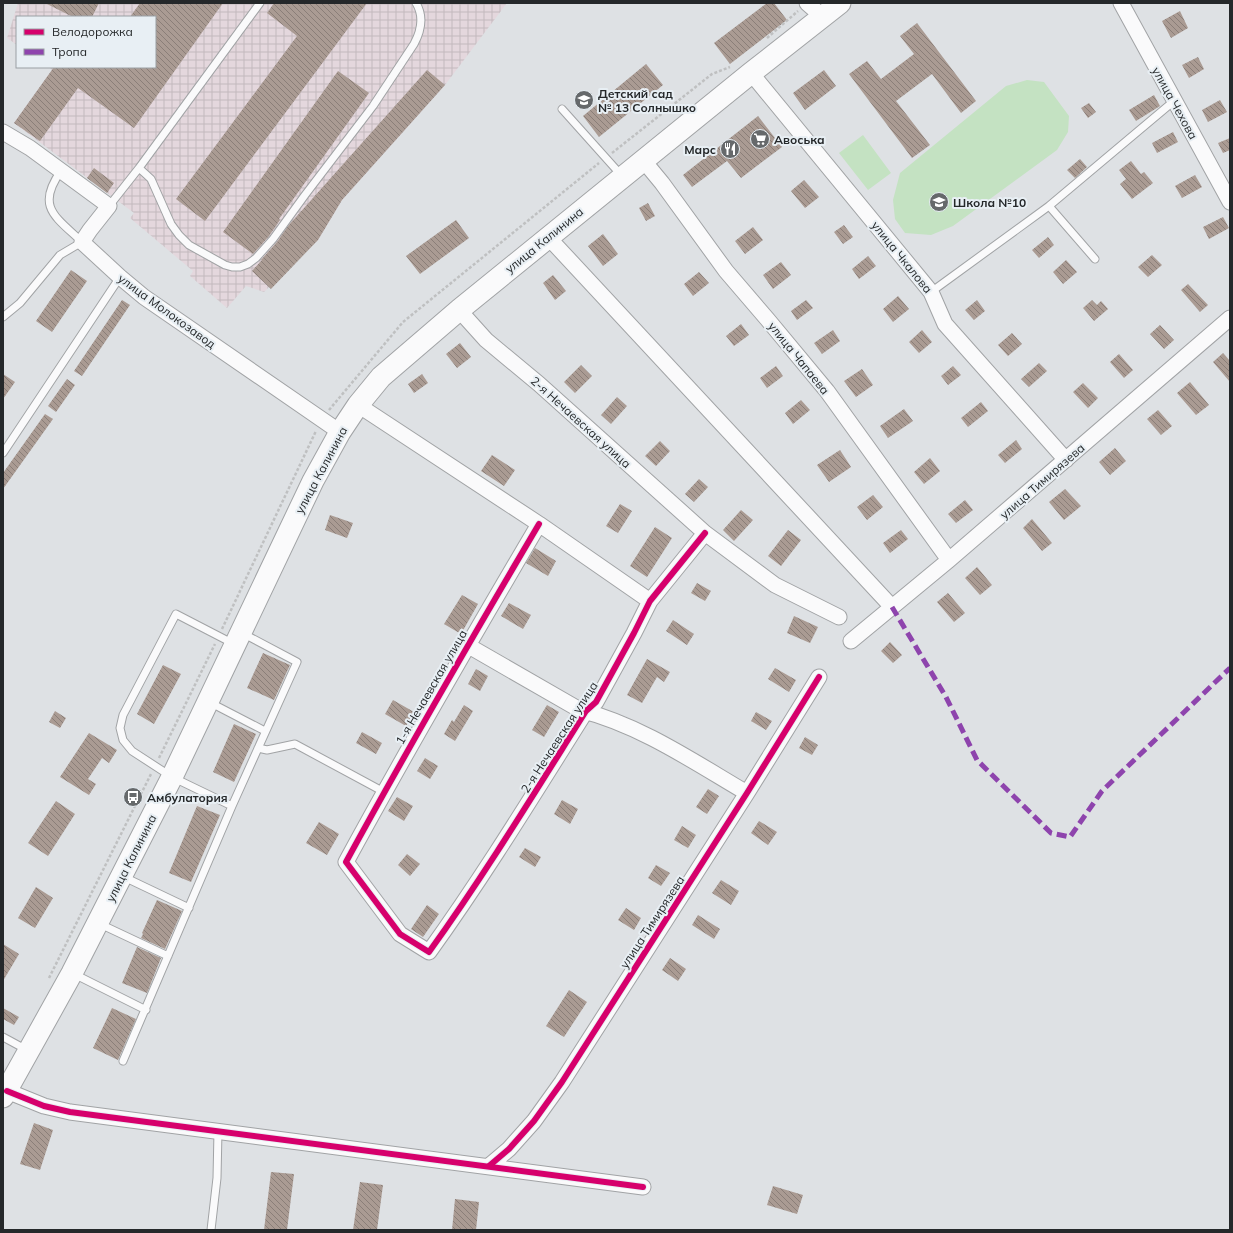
<svg xmlns="http://www.w3.org/2000/svg" width="1233" height="1233" font-family="Mulish,sans-serif">
<style>
.industrial{fill:url(#industrial-grid)}
.pitch{fill:#c4e2c2}
.building{fill:url(#building-back-hatch)}
.lines{fill:none;stroke-linecap:round;stroke-linejoin:round}
.lane-casing{stroke:#a1a3a5;stroke-width:9}
.street-casing{stroke:#a1a3a5;stroke-width:17}
.secondary-casing{stroke:#a1a3a5;stroke-width:23}
.path{stroke:#bfc0c1;stroke-width:2.5;stroke-dasharray:3 2;stroke-linecap:butt}
.lane{stroke:#fafafb;stroke-width:7}
.street{stroke:#fafafb;stroke-width:15}
.secondary{stroke:#fafafb;stroke-width:21}
.quiet{stroke:#8e44ad;stroke-width:5;stroke-dasharray:10 5;stroke-linecap:butt}
.cycleway-casing{stroke:#e8eff4;stroke-width:8}
.cycleway{stroke:#d6006c;stroke-width:6}
.labels{text-anchor:middle;dominant-baseline:central;stroke-width:4;stroke-linejoin:round;paint-order:stroke}
.poi-label{font-size:12px;font-weight:bold;fill:#25282a;stroke:#e8eff4;text-anchor:start}
.street-label{font-size:12px;fill:#25282a;stroke:#e8eff4}
</style>
<defs>
<pattern id="industrial-grid" width="8" height="8" patternUnits="userSpaceOnUse"><rect width="8" height="8" fill="#e4d7dd"/><path d="M0 4h8M4 0v8" fill="none" stroke="#c3b9be"/></pattern>
<pattern id="building-back-hatch" width="6" height="6" patternUnits="userSpaceOnUse"><rect width="6" height="6" fill="#aa9b93"/><path d="M-1 5l2 2M0 0l6 6M5-1l2 2" fill="none" stroke="#8a7e78"/></pattern>
</defs>
<rect width="100%" height="100%" fill="#dee1e4"/>
<path class="industrial" d="M18,3H507L445,85L342,200L318,240L264,292L246,286L227,308L190,276L193,271L130,218L134,213L14,123L52,70L49,67H155V17H17V45L7,38Z"/>
<path class="pitch" d="M1027,80L1044,82L1069,116L1068,132L1057,150L953,226L931,235L905,233L895,219L893,200L900,173L1006,86Z
M863,135L891,173L868,190L839,153Z"/>
<path class="building" d="M45,3H99L92,17H73Z
M140,3H223L134,128L78,88L40,141L14,123L54,67H155V17H130Z
M274,3H367L205,221L176,199L297,36L267,13Z
M767,3H774L787,20L730,64L714,43Z
M1180,11L1188,28L1171,38L1162,21Z
M917,23L976,101L961,113L932,74L896,101L930,145L912,158L849,74L867,61L881,79L914,54L900,36Z
M1198,57L1204,69L1189,78L1182,65Z
M646,64L663,85L599,137L583,116Z
M427,70L445,85L342,200L318,240L271,289L252,271L262,260H261L277,242L288,226Z
M824,70L836,86L805,110L793,93Z
M338,71L369,93L279,219L280,220L269,236L253,254L223,232Z
M1154,95L1160,106L1136,121L1129,110Z
M1220,100L1227,112L1208,122L1202,110Z
M1089,103L1096,112L1088,118L1081,108Z
M758,116L782,147L741,178L727,161L692,187L683,175Z
M1173,132L1178,142L1157,153L1152,143Z
M1230,138V150L1223,153L1218,143Z
M1080,159L1087,167L1075,178L1067,170Z
M1131,161L1141,174L1144,172L1153,183L1132,199L1120,184L1126,179L1119,170Z
M94,168L114,183L107,193L87,178Z
M1195,175L1202,187L1182,198L1175,186Z
M804,180L819,197L805,208L791,191Z
M648,203L655,216L646,221L639,208Z
M1223,217L1229,228L1209,239L1203,227Z
M456,220L469,238L420,274L406,256Z
M844,225L853,237L843,244L834,232Z
M753,227L763,240L745,254L735,241Z
M603,234L618,254L603,266L588,246Z
M1048,237L1054,245L1039,258L1032,250Z
M1152,255L1162,265L1148,277L1138,267Z
M868,256L876,266L859,279L852,269Z
M1066,260L1077,272L1063,284L1053,272Z
M781,262L791,275L773,289L763,275Z
M71,270L87,281L52,332L36,321Z
M699,272L709,283L693,296L684,284Z
M553,275L566,291L555,300L543,283Z
M1188,284L1208,305L1200,312L1181,290Z
M898,296L909,309L893,322L883,309Z
M122,300L130,305L82,376L74,371Z
M806,300L813,308L797,320L791,311Z
M977,300L985,311L974,320L965,310Z
M1092,300L1097,305L1101,301L1108,309L1094,321L1083,308Z
M741,324L749,335L734,346L726,336Z
M1160,325L1174,340L1164,349L1150,334Z
M833,330L840,341L822,354L814,343Z
M922,330L932,342L919,353L909,342Z
M1012,333L1022,344L1008,356L998,345Z
M460,343L471,357L457,368L446,354Z
M1223,353L1230,361V382L1213,362Z
M1119,354L1133,370L1124,378L1110,362Z
M1039,363L1047,371L1029,387L1021,379Z
M581,365L592,376L575,393L564,382Z
M776,366L783,376L767,388L760,378Z
M953,366L961,375L948,385L941,376Z
M862,369L873,385L856,397L844,381Z
M3,374L15,382L3,399Z
M422,374L428,383L414,393L408,384Z
M67,379L75,385L56,412L48,406Z
M1190,382L1209,405L1196,415L1177,393Z
M1083,383L1098,398L1088,408L1073,392Z
M617,397L627,406L611,424L601,415Z
M801,400L810,410L793,424L785,413Z
M981,402L988,411L968,427L961,418Z
M904,409L913,421L888,438L880,426Z
M1158,410L1172,426L1161,435L1147,419Z
M45,414L53,419L3,489V473Z
M1016,440L1022,449L1005,463L998,455Z
M660,441L670,451L656,466L645,456Z
M1115,448L1126,461L1110,475L1099,462Z
M840,450L851,467L829,482L817,465Z
M492,455L515,470L504,486L481,471Z
M930,458L940,471L924,484L914,472Z
M699,479L708,487L694,502L685,494Z
M1065,489L1081,506L1064,520L1049,502Z
M873,495L883,507L867,520L857,507Z
M965,500L973,510L956,523L948,514Z
M620,504L632,511L618,533L606,526Z
M741,510L753,520L734,541L723,530Z
M330,515L353,523L347,538L325,530Z
M1032,519L1052,543L1042,551L1023,528Z
M655,527L672,538L647,577L630,566Z
M788,530L801,540L781,566L768,556Z
M901,530L908,539L890,553L883,543Z
M535,548L556,561L548,576L526,563Z
M977,567L992,585L980,595L965,578Z
M697,583L711,591L705,601L691,593Z
M948,593L965,613L954,622L937,602Z
M462,595L478,604L461,634L444,624Z
M509,603L531,615L523,629L501,616Z
M794,616L818,627L810,643L787,633Z
M673,620L694,634L687,645L666,631Z
M890,642L902,655L893,663L881,651Z
M263,653L290,665L274,700L247,688Z
M647,659L670,672L664,682L657,677L642,703L627,695Z
M163,665L181,674L154,724L137,714Z
M775,668L796,680L789,692L768,679Z
M476,669L488,676L480,691L468,684Z
M393,700L414,712L406,726L385,714Z
M464,705L473,711L455,741L444,734L452,720L454,722Z
M547,705L559,712L544,737L532,730Z
M55,711L66,718L60,728L49,722Z
M756,712L772,721L766,730L751,721Z
M234,724L256,734L234,782L213,772Z
M362,732L382,743L376,754L356,743Z
M89,733L117,750L109,763L102,758L88,779L96,784L89,795L60,777Z
M805,737L818,745L812,755L799,748Z
M425,758L438,766L430,779L417,771Z
M708,789L719,796L707,814L696,807Z
M397,797L413,806L404,821L388,811Z
M562,800L578,809L570,824L554,814Z
M56,801L75,814L48,856L28,843Z
M197,806L220,815L191,882L169,873Z
M759,821L777,832L768,845L751,833Z
M319,822L339,834L327,855L306,843Z
M682,826L696,835L688,848L674,840Z
M525,848L541,857L535,867L519,857Z
M407,854L420,864L410,876L398,865Z
M656,865L670,873L661,886L648,878Z
M721,880L739,891L731,905L712,893Z
M36,887L53,898L35,928L18,918Z
M157,900L182,911L165,949L141,938L143,934L142,933Z
M427,905L439,914L423,937L411,929Z
M626,908L641,918L634,930L618,920Z
M698,915L720,929L714,939L692,925Z
M3,944L19,954L3,981Z
M137,947L161,958L147,993L122,983Z
M670,958L686,969L678,981L662,970Z
M569,990L587,1002L564,1037L546,1026Z
M3,1008L19,1017L14,1025L3,1019Z
M112,1008L136,1019L118,1060L93,1048Z
M34,1123L53,1130L40,1170L20,1164Z
M271,1172L294,1174L287,1230H264Z
M360,1182L383,1185L377,1230H353Z
M773,1186L803,1195L797,1214L767,1205Z
M455,1199L479,1202L476,1230H452Z"/>
<g class="lines">
<defs>
<path id="lane" d="M562,109L622,176
M139,168L151,179L171,224L179,235L189,245L225,265L232,267H240L248,264L256,258L273,239L305,195L373,106L414,44C421,31 424,16 416,3
M109,206L139,168L260,3
M1049,206L1095,259
M931,292L1049,206L1174,101
M3,317L20,303L60,255L82,242C56,217 35,207 61,171
M3,453L120,277
M209,702L265,731
M258,748L267,750L295,744L384,792
M232,806L172,777L132,751L123,740L120,728L123,715L176,614L234,644
M124,877L189,908
M100,924L168,956
M74,974L146,1010
M3,1037L27,1050
M123,1061L232,806L297,662L242,633
M211,1230L217,1178L218,1131"/>
<path id="street" d="M807,3L823,17
M1121,3L1230,202
M751,73L931,292L945,324L1066,460
M3,132L30,148L109,206L90,230L82,242L120,277L144,297L340,432
M643,160L662,183L726,271L768,320L827,391L949,560
M548,237L892,607
M459,310L486,340L539,384L705,533L775,585L839,617
M358,405L539,524L650,601
M539,524C473,636 408,748 346,862L400,934L429,952C485,874 535,792 586,711L596,702L634,633L650,601L705,533
M851,641L949,560L1230,318
M467,645L580,710C640,725 694,762 747,793
M7,1091L44,1106L70,1112L643,1187
M489,1166L509,1149L534,1121L562,1082L747,793L819,677"/>
<path id="secondary" d="M3,1097L72,973L172,777L313,481L340,432L358,405L381,377L459,310L751,73L840,3"/>
</defs>
<use href="#lane" class="lane-casing"/>
<use href="#street" class="street-casing"/>
<use href="#secondary" class="secondary-casing"/>
<path class="path" d="M767,38L798,11
M612,153L712,74L730,67
M329,410L403,322L599,163
M222,629L316,431
M159,758L215,644
M49,978L151,774"/>
<use href="#lane" class="lane"/>
<use href="#street" class="street"/>
<use href="#secondary" class="secondary"/>
<path class="quiet" d="M892,607L946,697L977,760L1051,833L1070,837L1102,791L1230,668"/>
<defs>
<path id="cycleway" d="M539,524C473,636 408,748 346,862L400,934L429,952C485,874 535,792 586,711L596,702L634,633L650,601L705,533
M7,1091L44,1106L70,1112L643,1187
M489,1166L509,1149L534,1121L562,1082L747,793L819,677"/>
</defs>
<use href="#cycleway" class="cycleway-casing"/>
<use href="#cycleway" class="cycleway"/>
</g>
<defs>
<symbol id="school-disc" viewBox="-11 -11 22 22"><circle r="9.5" fill="#66696b" stroke="#e8eff4"/><path d="M0-5L7-2L0 1L-7-2ZM-4 1L0 2.5L4 1V4Q0 6-4 4Z" fill="#fff"/></symbol>
<symbol id="supermarket-disc" viewBox="-11 -11 22 22"><circle r="9.5" fill="#66696b" stroke="#e8eff4"/><path d="M-6-5.5h2.5l.6 2H6L4.5 2H-2.5L-4.4-4H-6ZM-1.5 3.2a1.3 1.3 0 1 0 .1 0ZM3 3.2a1.3 1.3 0 1 0 .1 0Z" fill="#fff"/></symbol>
<symbol id="restaurant-disc" viewBox="-11 -11 22 22"><circle r="9.5" fill="#66696b" stroke="#e8eff4"/><path d="M-5-6h1v4h1v-4h1v4h1v-4h1v5L-1.5 .5V6h-2V.5L-5-1ZM5-6V6H3V1.5H1.5Q1.5-4 5-6Z" fill="#fff"/></symbol>
<symbol id="bus-disc" viewBox="-11 -11 22 22"><circle r="9.5" fill="#66696b" stroke="#e8eff4"/><path d="M-5-6H5V4H4V6H2V4H-2V6H-4V4H-5ZM-3.5-4V0h7V-4ZM-3.5 1.2v1.5H-2V1.2ZM2 1.2v1.5H3.5V1.2Z" fill="#fff"/></symbol>
</defs>
<g fill-rule="evenodd">
<use href="#school-disc" x="573" y="89" width="22" height="22"/>
<use href="#supermarket-disc" x="749" y="128" width="22" height="22"/>
<use href="#restaurant-disc" x="719" y="138" width="22" height="22"/>
<use href="#school-disc" x="928" y="191" width="22" height="22"/>
<use href="#bus-disc" x="122" y="786" width="22" height="22"/>
</g>
<g class="labels">
<g class="poi-label">
<text x="598" y="93">Детский сад<tspan x="598" dy="14">№ 13 Солнышко</tspan></text>
<text x="774" y="139">Авоська</text>
<text x="716" y="149" text-anchor="end">Марс</text>
<text x="953" y="202">Школа №10</text>
<text x="147" y="797">Амбулатория</text>
</g>
<g class="street-label">
<text transform="translate(1175 103) rotate(61)">улица Чехова</text>
<text transform="translate(544 240) rotate(-39)">улица Калинина</text>
<text transform="translate(902 257) rotate(51)">улица Чкалова</text>
<text transform="translate(167 311) rotate(36)">улица Молокозавод</text>
<text transform="translate(799 358) rotate(51)">улица Чапаева</text>
<text transform="translate(581 422) rotate(42)">2-я Нечаевская улица</text>
<text transform="translate(321 470) rotate(-62)">улица Калинина</text>
<text transform="translate(1042 481) rotate(-41)">улица Тимирязева</text>
<text transform="translate(431 687) rotate(-60)">1-я Нечаевская улица</text>
<text transform="translate(559 737) rotate(-57)">2-я Нечаевская улица</text>
<text transform="translate(131 858) rotate(-63)">улица Калинина</text>
<text transform="translate(652 922) rotate(-57)">улица Тимирязева</text>
</g>
</g>
<rect width="1233" height="1233" fill="none" stroke="#25282a" stroke-width="8"/>
<rect x="16" y="16" width="140" height="52" fill="#e8eff4" stroke="#9a9fa3"/>
<rect x="24" y="29" width="20" height="6" fill="#d6006c" stroke="#9a9fa3"/>
<text x="52" y="36" font-size="12" fill="#25282a">Велодорожка</text>
<rect x="24" y="49" width="20" height="6" fill="#8e44ad" stroke="#9a9fa3"/>
<text x="52" y="56" font-size="12" fill="#25282a">Тропа</text>
</svg>
